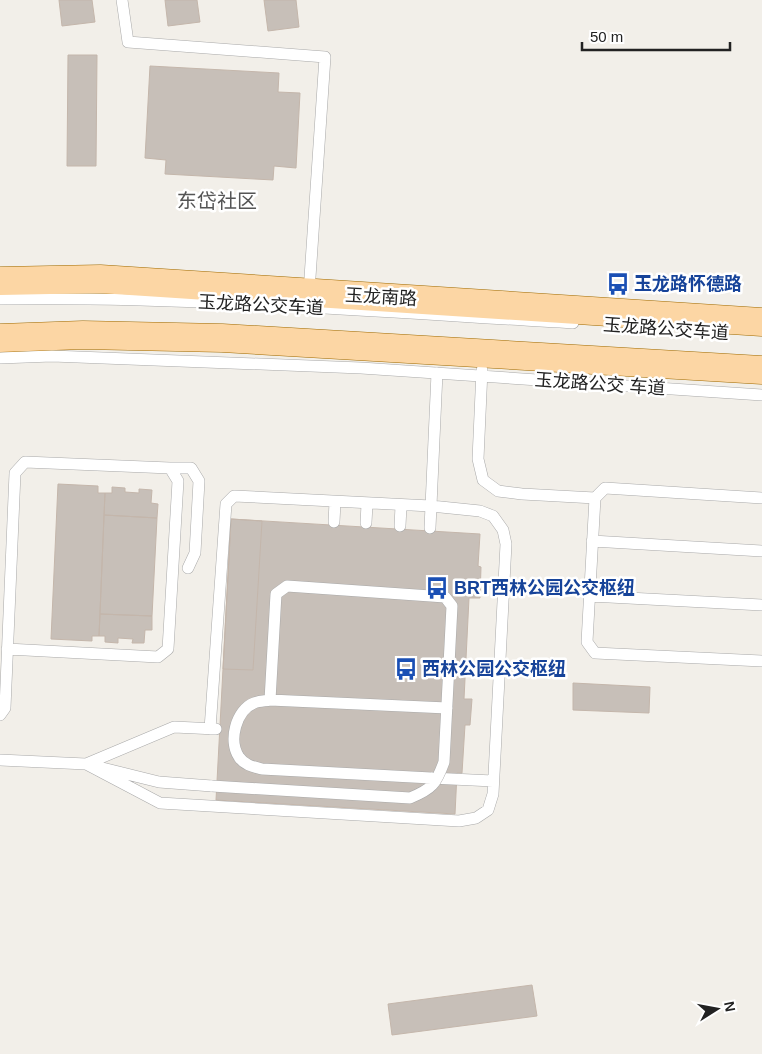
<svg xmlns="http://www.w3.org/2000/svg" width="762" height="1054" font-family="Helvetica,'Noto Sans SC',sans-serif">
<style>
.building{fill:#c7bfb8;stroke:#c4b6ab}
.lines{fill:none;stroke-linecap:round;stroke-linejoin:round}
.service-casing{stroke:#a9a9a9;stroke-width:12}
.primary-casing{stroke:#a06b00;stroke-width:29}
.service{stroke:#fff;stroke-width:11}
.primary{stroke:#fcd6a4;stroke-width:28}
.service-bridge-casing{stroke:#a9a9a9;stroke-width:12;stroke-linecap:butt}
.service-bridge{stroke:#fff;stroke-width:11}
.labels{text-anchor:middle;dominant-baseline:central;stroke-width:5;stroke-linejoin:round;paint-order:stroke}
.transit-label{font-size:18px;font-weight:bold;fill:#164399;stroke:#fff;text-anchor:start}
.street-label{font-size:18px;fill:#222;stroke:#fff}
.quarter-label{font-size:20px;fill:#555;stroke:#fff}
</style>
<rect width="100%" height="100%" fill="#f2efe9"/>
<path class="building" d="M59,0H92L95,22L62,26Z
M165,0H197L200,22L168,26Z
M264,0H296L299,27L268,31Z
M68,55H97L96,166H67Z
M150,66L279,73L278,92L300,93L296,168L274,166L273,180L165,174L166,160L145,158Z
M58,484L98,486V493H105L99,636H92V641L51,639Z
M112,487L125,488V492L139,493V489L152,490L151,503L158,504L157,518L104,515L105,493H112Z
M104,515L157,518L152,616L100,614Z
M231,519L262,521L253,670L223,669Z
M231,519L480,534L478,566L481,567L480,598H469L464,699H472L470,725H465L462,773H457L455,814L216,800Z
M100,614L152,616V630H145L144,643H132L133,639L118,638V643L105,642V636H99Z
M573,683L650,687L649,713L573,710Z
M532,985L537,1016L392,1035L388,1004Z"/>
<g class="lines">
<defs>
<path id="service" d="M122,0L128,42L325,57L309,292
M0,299C191,296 382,312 573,323
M0,358L52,356L361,368L762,395
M482,370L478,459L483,480L498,491L522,494L595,498
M170,468H191L199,481L195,553L188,568
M762,498L605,488L595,498L587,642L595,653L762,661
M334,522L335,502
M366,523L367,504
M400,526L401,506
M430,528L437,373
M592,541L762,551
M590,596L762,605
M0,715L5,708L15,473L25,462L170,468L178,481L168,649L158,657L7,649
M0,760L86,764L159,782L212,786
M86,764L160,803L459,821L476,818L488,810L493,794L506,544L503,530L493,516L480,511L431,506L234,496L226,504L210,729
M86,764L174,727L216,729
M431,778L493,781"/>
<path id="primary" d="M0,281L100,279L762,322
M0,338L83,335L222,338L762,370"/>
</defs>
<use href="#service" class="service-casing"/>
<use href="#primary" class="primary-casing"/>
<use href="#service" class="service"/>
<use href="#primary" class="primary"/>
<defs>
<path id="service-bridge" d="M431,778L262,769C254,767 244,765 239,757C228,741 236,710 254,703C259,701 265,701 270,700L447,708
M212,786L410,798C432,789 436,784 444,762L452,606L445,597L287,586L276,594L270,700"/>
</defs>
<use href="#service-bridge" class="service-bridge-casing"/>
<use href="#service-bridge" class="service-bridge"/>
</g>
<defs>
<symbol id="bus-bare" viewBox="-9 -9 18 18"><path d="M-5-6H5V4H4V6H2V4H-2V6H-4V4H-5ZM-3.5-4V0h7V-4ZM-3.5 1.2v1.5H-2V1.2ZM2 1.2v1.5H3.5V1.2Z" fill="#1a4fb4" stroke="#fff" stroke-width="2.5" paint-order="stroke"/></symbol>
</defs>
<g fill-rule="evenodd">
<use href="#bus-bare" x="602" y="268" width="32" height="32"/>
<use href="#bus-bare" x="421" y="572" width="32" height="32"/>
<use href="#bus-bare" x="390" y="653" width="32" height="32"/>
</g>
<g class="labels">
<g class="transit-label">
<text x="634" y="284">玉龙路怀德路</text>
<text x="454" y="588">BRT西林公园公交枢纽</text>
<text x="422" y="669">西林公园公交枢纽</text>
</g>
<g class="street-label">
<text transform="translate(381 297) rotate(3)">玉龙南路</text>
<text transform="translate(261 305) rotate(3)">玉龙路公交车道</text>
<text transform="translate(666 329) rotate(4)">玉龙路公交车道</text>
<text transform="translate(600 384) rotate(4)">玉龙路公交 车道</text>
</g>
<g class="quarter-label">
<text x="217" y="201">东岱社区</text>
</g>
</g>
<g transform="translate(717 1009) rotate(79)" stroke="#ffffff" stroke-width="4" paint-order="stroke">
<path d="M0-4L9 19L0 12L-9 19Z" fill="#222222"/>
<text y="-8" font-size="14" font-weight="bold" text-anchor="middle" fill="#222222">N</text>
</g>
<path d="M582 42v8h148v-8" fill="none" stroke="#222222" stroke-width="2.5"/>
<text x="590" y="42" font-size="15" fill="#222222" stroke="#ffffff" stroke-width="4" paint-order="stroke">50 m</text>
</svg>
